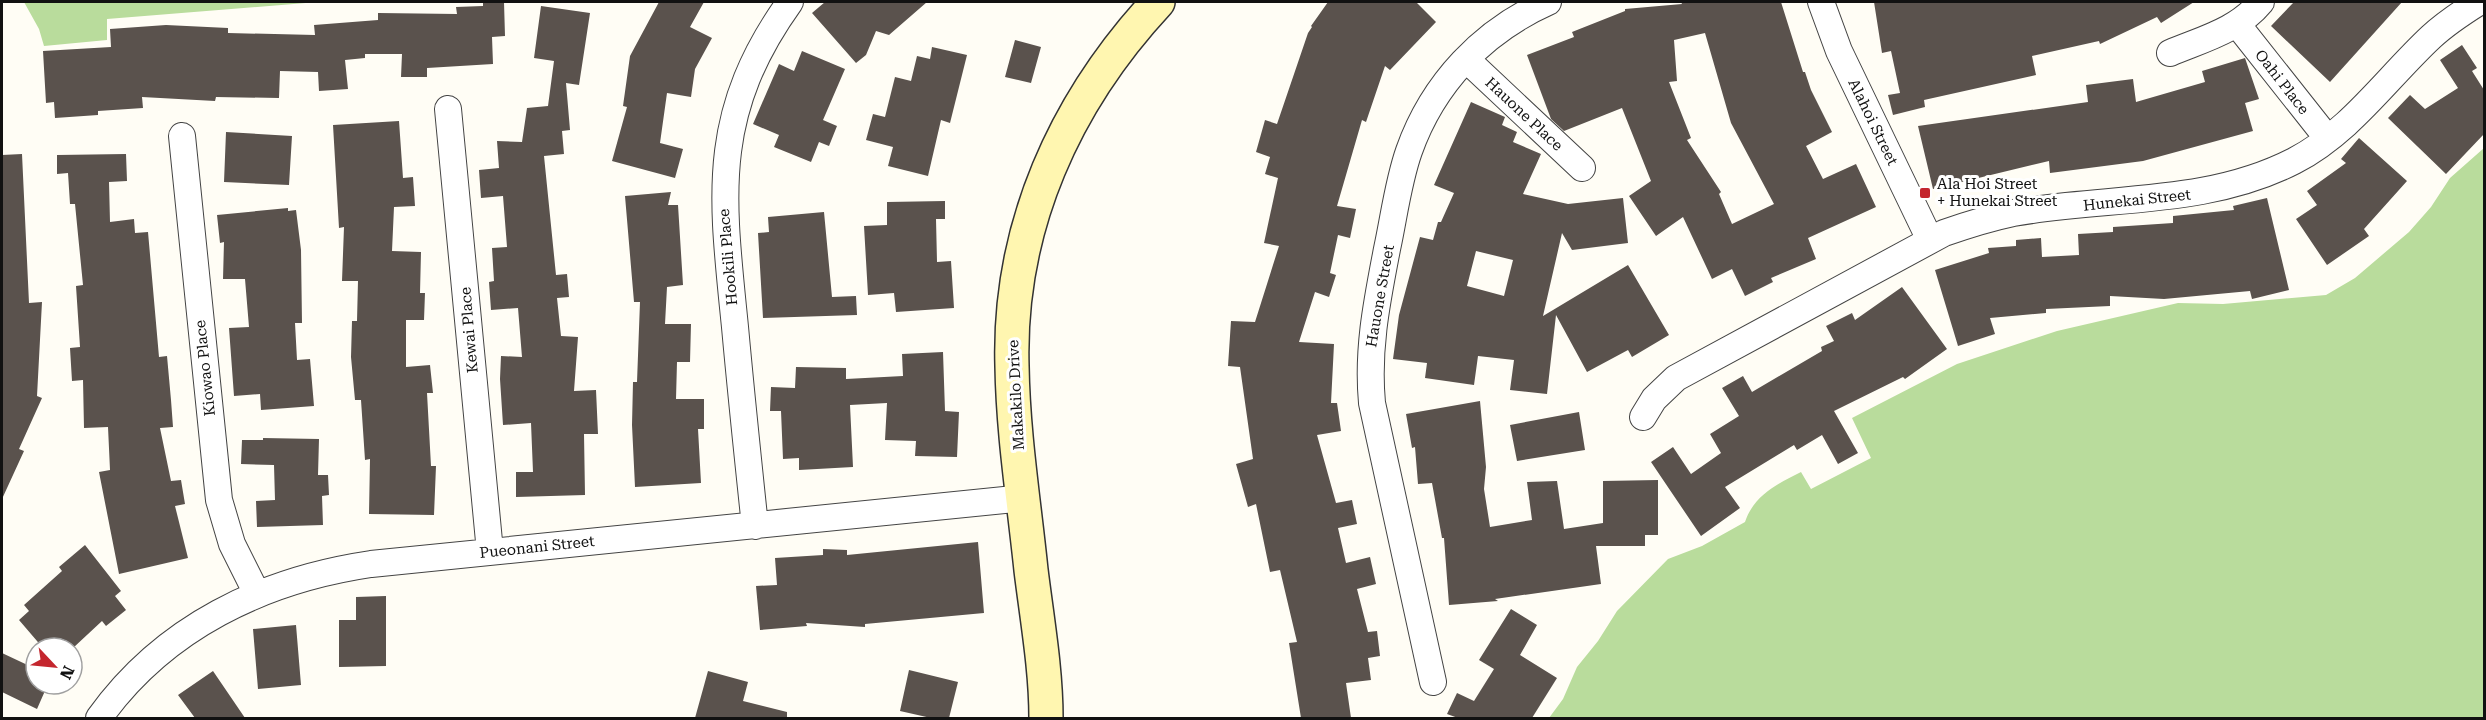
<svg xmlns="http://www.w3.org/2000/svg" width="2486" height="720" font-family="'Roboto Serif',serif">
<style>
.forest{fill:#b9dc9c}
.building{fill:#5a524d;fill-rule:evenodd}
.lines{fill:none;stroke-linecap:round;stroke-linejoin:round}
.street-casing{stroke:#444;stroke-width:28}
.secondary-casing{stroke:#333;stroke-width:36}
.street{stroke:#fff;stroke-width:26}
.secondary{stroke:#fff6b0;stroke-width:33}
.poi-dot{fill:#c4262e;stroke:#fff;stroke-width:2}
.labels{text-anchor:middle;dominant-baseline:central;stroke-width:6;stroke-linejoin:round;paint-order:stroke}
.street-label{font-size:15px;fill:#111;stroke:#fff}
.poi-label{font-size:15px;fill:#111;stroke:#fff;text-anchor:start}
</style>
<rect width="100%" height="100%" fill="#fffdf5"/>
<path class="forest" d="M24,2H318L107,19V40L44,46L39,29Z
M2484,148V718H1549L1563,699L1577,667L1598,641L1617,611L1668,559L1702,546L1745,522C1754,495 1777,484 1801,472L1811,489L1871,458L1852,418L1957,364L2057,331L2178,303L2223,304L2326,295L2355,278L2409,232L2431,207L2450,178Z"/>
<path class="building" d="M483,2H504L505,36L492,37L493,64L427,68V77H401L402,54H365V58L345,60L348,89L319,91L318,72L280,71L279,98L216,97L215,101L142,97L143,108L98,111V115L55,118L54,102L46,103L43,51L111,47L110,29L166,25L228,28V33L315,35L314,25L378,20V13L457,14L456,7L483,6Z
M659,2H704L690,27L712,38L695,69L691,97L667,93L660,143L683,149L675,178L612,161L627,107L623,106L630,56Z
M825,2H927L889,35L876,31L866,55L856,63L812,13Z
M1328,2H1416L1436,22L1390,70L1385,66L1366,122L1362,120L1337,206L1356,209L1350,238L1338,235L1330,273L1336,275L1329,297L1315,292L1299,342L1334,344L1331,403H1337L1341,431L1317,435L1336,503L1352,500L1357,524L1338,528L1346,563L1370,557L1376,584L1357,589L1368,632L1377,631L1380,656L1368,658L1371,680L1346,683L1351,718H1301L1289,643L1297,642L1280,570L1270,572L1256,504L1248,507L1236,464L1253,459L1240,367L1228,366L1231,321L1255,322L1279,246L1264,243L1278,178L1265,174L1270,157L1256,152L1265,120L1277,124L1308,33L1312,27L1311,26Z
M1681,2H1781L1803,72H1805L1811,90L1832,132L1806,146L1823,179L1856,164L1876,207L1808,238L1816,259L1771,278L1773,282L1745,296L1732,269L1712,279L1683,217L1656,236L1629,196L1651,181L1622,108L1564,131L1551,119L1527,55L1574,37L1572,32L1625,11V9L1682,4ZM1705,33L1731,123L1774,204L1732,224L1719,194L1721,192L1687,140L1691,138L1669,82L1677,81L1674,40Z
M1874,2H2194L2161,23L2157,17L2100,44L2099,41L2032,56L2036,75L1924,100L1925,107L1893,115L1888,95L1900,93L1891,51L1882,53Z
M2294,2H2402L2330,82L2271,26Z
M541,6L590,13L579,85L566,83L570,130L562,131L564,154L544,156L556,275L567,274L569,297L557,298L561,336L578,337L574,391L596,390L598,434H584L585,495L516,497V472H533L531,423L503,425L500,379L501,356L522,357L518,308L491,310L489,282L494,281L492,248L507,247L503,196L481,198L479,170L499,168L497,141L522,142L527,108L548,106L554,61L534,58Z
M1015,40L1041,47L1031,83L1005,77Z
M2462,45L2477,68L2472,71L2484,90V134L2446,174L2388,118L2410,95L2425,109L2458,88L2440,60Z
M932,47L967,55L950,123L941,120L928,176L888,166L893,147L866,140L873,114L885,117L895,77L911,81L917,56L930,59Z
M802,51L845,69L823,120L837,126L829,146L819,142L811,162L774,147L779,135L753,124L779,64L794,71Z
M2245,58L2259,99L2245,103L2253,131L2143,161L2050,173L2049,161L1933,189L1918,126L2088,102L2086,85L2133,79L2136,102L2205,82L2202,71Z
M1471,102L1505,117L1502,125L1517,132L1513,142L1541,154L1523,194L1568,204L1623,198L1628,243L1572,250L1562,233L1543,316L1628,265L1669,335L1632,357L1628,350L1587,372L1556,315L1547,394L1510,390L1514,360L1478,356L1474,385L1425,378L1427,363L1393,359L1399,315L1420,237L1433,240L1438,222H1441L1454,193L1434,185ZM1476,251L1513,260L1504,296L1467,286Z
M399,121L403,178L413,177L415,206L394,207L392,251L421,252L420,293H425L424,320H406V367L430,365L433,393H427L431,466H436L434,515L369,514L370,459L365,460L361,400H355L351,357L352,321H357L358,281H342L344,227L339,228L333,125Z
M226,132L292,136L289,185L224,182Z
M2359,138L2407,181L2364,229L2369,236L2327,265L2296,219L2317,205L2307,191L2346,163L2341,159Z
M22,154L29,303L42,302L37,396L42,398L19,449L24,451L2,499V155Z
M126,154L127,181L109,182L110,222L134,219L135,233L148,232L159,357L167,356L171,400L173,427L160,428L171,481L181,480L185,504L175,506L188,558L119,574L99,472L110,470L108,427L84,428L83,380L72,381L70,348L80,347L76,286L83,285L75,204H70L68,173L57,174V155Z
M671,192L668,205H678L683,285L667,287L665,324H691L690,362H677L676,399H704V429H698L701,483L635,487L632,425L633,382H637L640,302H634L625,196Z
M2267,198L2289,290L2252,299L2250,291L2164,299L2110,296V306L2046,309V313L1990,318L1995,334L1958,346L1935,270L1989,253L1988,248L2016,246V240L2041,238L2042,257L2079,255L2078,234L2113,232V227L2173,223V216L2234,210L2233,206Z
M945,201V219H936L937,262L951,261L954,308L896,312L894,293L868,295L864,226L887,225V202Z
M288,208V211L296,210L301,250L302,323H295L297,360L310,359L314,406L261,410L260,394L234,396L229,328L249,327L245,279H223L224,242L220,243L217,215Z
M824,212L832,297L856,296L857,315L763,318L758,233L769,232L768,217Z
M1902,287L1947,349L1905,379L1903,377L1834,411L1858,453L1838,464L1822,435L1797,450L1794,445L1725,487L1740,508L1701,536L1651,462L1673,447L1691,474L1721,453L1710,434L1739,416L1722,388L1743,376L1752,392L1822,351L1821,347L1834,341L1826,326L1852,313L1855,320Z
M943,352L945,411L959,412L957,457L915,456L916,441L885,440L887,403L850,405L853,467L799,470V458L783,459L781,411H770L771,387L795,388L796,367L846,368V379L903,376L902,354Z
M1480,401L1486,467L1484,489L1490,527L1532,520L1527,482L1557,481L1564,529L1603,523V481L1658,480V535H1645V546H1596L1601,584L1495,599L1498,601L1449,605L1444,538H1442L1432,483L1418,484L1415,447L1412,448L1406,414Z
M1579,412L1585,450L1517,461L1510,425Z
M263,438L319,439L318,475H328L329,495L322,496L323,525L257,527L256,501L275,500L274,465L241,464L242,440H263Z
M978,542L984,613L865,624V627L806,623L807,626L760,630L756,586L777,585L775,558L823,555V549L847,550V555Z
M85,545L121,591L115,596L126,610L106,626L102,621L73,648H43L19,620L29,611L24,605L62,571L59,567Z
M386,596V666L339,667V620H356V597Z
M1511,609L1537,625L1520,655L1557,678L1532,718H1458L1447,714L1457,693L1474,701L1494,669L1479,660Z
M296,625L301,685L258,689L253,629Z
M2,653L36,669V684H48L37,709L2,692Z
M909,670L958,682L949,718H931L900,711Z
M213,671L245,718H195L178,695Z
M708,671L748,682L743,701L787,712V718H695Z"/>
<g class="lines">
<defs>
<path id="street" d="M1821,2L1839,51L1930,240
M2237,24L2328,139
M2170,53C2203,39 2237,31 2261,2
M1466,59L1582,168
M448,109L490,552
M182,136L219,500L232,544L257,594
M1643,417L1654,399L1676,378L1944,233C1967,225 1989,218 2013,213C2108,196 2206,206 2294,161C2350,132 2386,79 2431,37C2446,23 2463,12 2479,2
M755,526C748,460 741,393 735,327C722,197 709,115 790,2
M1433,682L1372,403C1367,349 1377,301 1387,249C1394,217 1398,182 1409,151C1433,83 1483,31 1548,2
M99,718C164,627 263,580 371,564L1024,498"/>
<path id="secondary" d="M1046,718C1046,669 1037,619 1031,570C1024,502 1013,434 1012,366C1008,227 1065,102 1158,2"/>
</defs>
<use href="#street" class="street-casing"/>
<use href="#secondary" class="secondary-casing"/>
<use href="#street" class="street"/>
<use href="#secondary" class="secondary"/>
</g>
<rect class="poi-dot" x="1919" y="187" width="12" height="12" rx="3"/>
<g class="labels">
<g class="street-label">
<text transform="translate(2282 82) rotate(52)">Oahi Place</text>
<text transform="translate(1524 114) rotate(43)">Hauone Place</text>
<text transform="translate(1873 122) rotate(64)">Alahoi Street</text>
<text transform="translate(2137 200) rotate(-6)">Hunekai Street</text>
<text transform="translate(728 257) rotate(-95)">Hookili Place</text>
<text transform="translate(1380 296) rotate(-80)">Hauone Street</text>
<text transform="translate(469 330) rotate(-95)">Kewai Place</text>
<text transform="translate(205 368) rotate(-96)">Kiowao Place</text>
<text transform="translate(1016 395) rotate(-93)">Makakilo Drive</text>
<text transform="translate(537 547) rotate(-6)">Pueonani Street</text>
</g>
<g class="poi-label">
<text x="1937" y="184">Ala Hoi Street<tspan x="1937" dy="17">+ Hunekai Street</tspan></text>
</g>
</g>
<rect width="2486" height="720" fill="none" stroke="#111111" stroke-width="6"/>
<g transform="translate(54 666) rotate(116)"><circle r="28" fill="#ffffff" stroke="#a0a0a0" stroke-width="1.5"/>
<path d="M0-4.5L10 22L0 15L-10 22Z" fill="#c4262e"/>
<text y="-9" font-size="16" font-weight="bold" text-anchor="middle" fill="#111111">N</text>
</g>
</svg>
